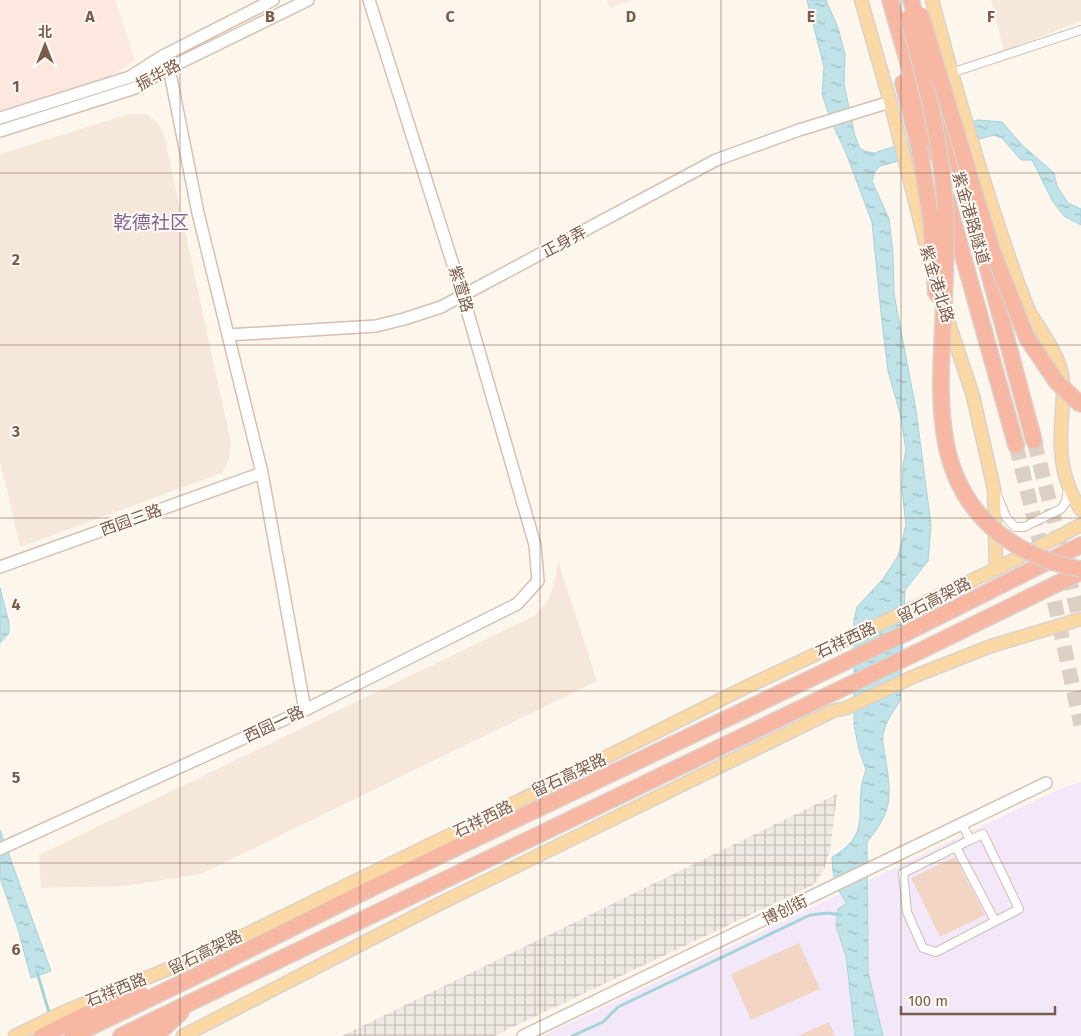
<svg xmlns="http://www.w3.org/2000/svg" width="1081" height="1036" font-family="'Fira Sans','Noto Sans SC',sans-serif">
<style>
.residential{fill:#f5e8da}
.commercial{fill:#fde8e0}
.industrial{fill:url(#industrial-grid)}
.education{fill:#f3e8fa}
.water{fill:url(#water-ripples);stroke:#a5d3da}
.lines{fill:none;stroke-linecap:round;stroke-linejoin:round}
.stream{stroke:#a5d3da;stroke-width:3}
.building{fill:#f3d5c3}
.highway-tunnel{stroke:#dcd0c4;stroke-width:15;stroke-dasharray:15 8;stroke-linecap:butt}
.street-casing{stroke:#d1beb0;stroke-width:10}
.secondary-casing{stroke:#d6c0b0;stroke-width:14}
.primary-casing{stroke:#dad1cd;stroke-width:15}
.highway-casing{stroke:#dad1cd;stroke-width:18}
.street{stroke:#fff;stroke-width:8}
.secondary{stroke:#fff;stroke-width:11}
.primary{stroke:#fbd9a5;stroke-width:12}
.highway{stroke:#f7b7a3;stroke-width:15}
.highway-bridge-casing{stroke:#dad1cd;stroke-width:18;stroke-linecap:butt}
.highway-bridge{stroke:#f7b7a3;stroke-width:15}
.grid{fill:none;stroke:#7a5c4d;stroke-width:1;stroke-opacity:0.55}
.labels{text-anchor:middle;dominant-baseline:central;stroke-width:4;stroke-linejoin:round;paint-order:stroke}
.street-label{font-size:16px;fill:#7a5c4d;stroke:#fffaf3}
.quarter-label{font-size:19px;fill:#846695;stroke:#fffaf3}
.grid-label{font-size:16px;text-anchor:middle;font-weight:bold;fill:#7a5c4d;stroke:#fffaf3;stroke-width:4;stroke-linejoin:round;paint-order:stroke}
</style>
<defs>
<pattern id="industrial-grid" width="8" height="8" patternUnits="userSpaceOnUse" patternTransform="scale(1.25)"><rect width="8" height="8" fill="#efe9e4"/><path d="M0 4h8M4 0v8" fill="none" stroke="#c7c0bb"/></pattern>
<pattern id="water-ripples" width="26" height="14" patternUnits="userSpaceOnUse" patternTransform="scale(1.25)"><rect width="26" height="14" fill="#bfe3e8"/><path d="M2 4q2-2 4 0t4 0M15 11q2-2 4 0t4 0" fill="none" stroke="#a0bbbe"/></pattern>
</defs>
<rect width="100%" height="100%" fill="#fdf6ec"/>
<path class="residential" d="M991,0H1081V21L1004,51Z
M129,114H146L159,124L165,139L231,443L229,460L222,473L20,547L0,461V154Z
M558,561L597,681L201,874L124,886L41,888L39,855L534,616L548,601L554,585Z"/>
<path class="commercial" d="M0,0H115L135,60L109,77L0,112Z
M607,0H632L609,8Z"/>
<path class="industrial" d="M837,794L830,850L824,870L813,885L494,1036H342Z"/>
<path class="education" d="M1081,782V1036H543L1062,788Z"/>
<path class="water" d="M807,0H826L838,28L845,54L844,84L855,136L859,147L864,151L874,153L978,120L1002,122L1022,145L1054,173L1057,186L1068,203L1081,209V225L1064,216L1053,202L1032,160H1021L1002,138L994,135L880,166L875,171L872,181L889,219L893,253L894,294L916,410L931,525L928,561L905,590L900,701C893,711 885,723 883,735C882,743 885,754 886,762C892,799 891,813 867,842L868,972L883,1036H855L846,956L836,926L838,909L847,903C834,886 833,878 832,857C876,832 851,808 866,770L859,750L854,725V620L857,607L883,579L898,556L906,525L902,489L903,465L906,450L900,413L888,371L882,322L872,222L846,153L831,121L822,94L824,67Z
M0,588L9,623V633L0,643Z
M0,830L51,971L31,978L18,929L0,878Z"/>
<g class="lines">
<path class="stream" d="M37,972L50,1016
M572,1036L603,1022L618,1007L810,915L828,913L841,915"/>
</g>
<path class="building" d="M955,857L985,915L940,937L911,878Z
M799,943L820,989L751,1020L731,974Z
M829,1022L835,1036H798Z"/>
<g class="lines">
<path class="highway-tunnel" d="M1034,441L1081,625
M1016,445L1054,600L1081,725"/>
<defs>
<path id="street" d="M951,73L1081,30
M997,495L1006,517L1015,527H1024L1061,509L1066,502L1068,487
M962,824L970,840L983,834L1019,909L936,952L923,948L907,912L903,873L970,840
M956,847L995,921"/>
<path id="secondary" d="M163,56L169,68L198,213L262,473L305,710
M0,118L130,77L163,56L273,0
M0,131L135,88L169,68L308,0
M228,335L376,326L404,319L441,307L716,160L799,130L890,102
M0,567L262,473
M0,849L305,710L517,604L538,581L535,545L463,296L369,0
M523,1036L1046,783"/>
<path id="primary" d="M861,0L891,105L930,261
M932,0C957,95 985,190 1018,283C1022,292 1025,302 1029,311C1040,331 1058,352 1062,375C1064,387 1063,400 1062,413C1059,450 1060,478 1081,510
M945,311L973,396L994,489L996,569
M15,1036L64,1012L214,950L485,818L740,690L996,569L1081,525
M183,1036L435,906L833,711L846,708L915,676L991,646L1081,619"/>
<path id="highway" d="M890,0L934,153
M911,0L919,30
M933,78L982,247L1034,441
M903,83L919,147
M947,199L1016,445
M42,1036L98,1008L141,995
M72,1036L192,978L372,888L912,630L1081,545
M121,1036L922,650L1081,572
M148,1036L163,1029L181,1012"/>
</defs>
<use href="#street" class="street-casing"/>
<use href="#secondary" class="secondary-casing"/>
<use href="#primary" class="primary-casing"/>
<use href="#highway" class="highway-casing"/>
<use href="#street" class="street"/>
<use href="#secondary" class="secondary"/>
<use href="#primary" class="primary"/>
<use href="#highway" class="highway"/>
<defs>
<path id="highway-bridge" d="M921,15L992,250L1027,338L1056,381L1081,405
M908,18C925,79 941,140 945,203C947,243 945,284 943,324C939,404 933,489 1008,540C1030,555 1055,565 1081,569
M919,147L931,219L936,295"/>
</defs>
<use href="#highway-bridge" class="highway-bridge-casing"/>
<use href="#highway-bridge" class="highway-bridge"/>
</g>
<path class="grid" d="M180,0V1036M360,0V1036M540,0V1036M721,0V1036M901,0V1036M0,173H1081M0,345H1081M0,518H1081M0,691H1081M0,863H1081"/>
<g class="labels">
<g class="street-label">
<text transform="translate(158 75) rotate(-28)">振华路</text>
<text transform="translate(971 218) rotate(74)">紫金港路隧道</text>
<text transform="translate(564 242) rotate(-28)">正身弄</text>
<text transform="translate(937 284) rotate(73)">紫金港北路</text>
<text transform="translate(461 289) rotate(73)">紫萱路</text>
<text transform="translate(131 520) rotate(-20)">西园三路</text>
<text transform="translate(934 600) rotate(-27)">留石高架路</text>
<text transform="translate(846 640) rotate(-25)">石祥西路</text>
<text transform="translate(274 724) rotate(-25)">西园一路</text>
<text transform="translate(569 775) rotate(-25)">留石高架路</text>
<text transform="translate(483 819) rotate(-26)">石祥西路</text>
<text transform="translate(785 910) rotate(-26)">博创街</text>
<text transform="translate(205 952) rotate(-26)">留石高架路</text>
<text transform="translate(116 990) rotate(-22)">石祥西路</text>
</g>
<g class="quarter-label">
<text x="151" y="222">乾德社区</text>
</g>
</g>
<g class="grid-label">
<text x="90" y="22">A</text>
<text x="270" y="22">B</text>
<text x="450" y="22">C</text>
<text x="631" y="22">D</text>
<text x="811" y="22">E</text>
<text x="991" y="22">F</text>
<text x="16" y="92">1</text>
<text x="16" y="265">2</text>
<text x="16" y="437">3</text>
<text x="16" y="610">4</text>
<text x="16" y="783">5</text>
<text x="16" y="955">6</text>
</g>
<g transform="translate(45 45)" stroke="#fffaf3" stroke-width="4" paint-order="stroke">
<path d="M0-4L9 19L0 12L-9 19Z" fill="#7a5c4d"/>
<text y="-8" font-size="14" font-weight="bold" text-anchor="middle" fill="#7a5c4d">北</text>
</g>
<path d="M901 1006v8h154v-8" fill="none" stroke="#7a5c4d" stroke-width="2.5"/>
<text x="908" y="1006" font-size="15" fill="#7a5c4d" stroke="#fffaf3" stroke-width="4" paint-order="stroke">100 m</text>
</svg>
